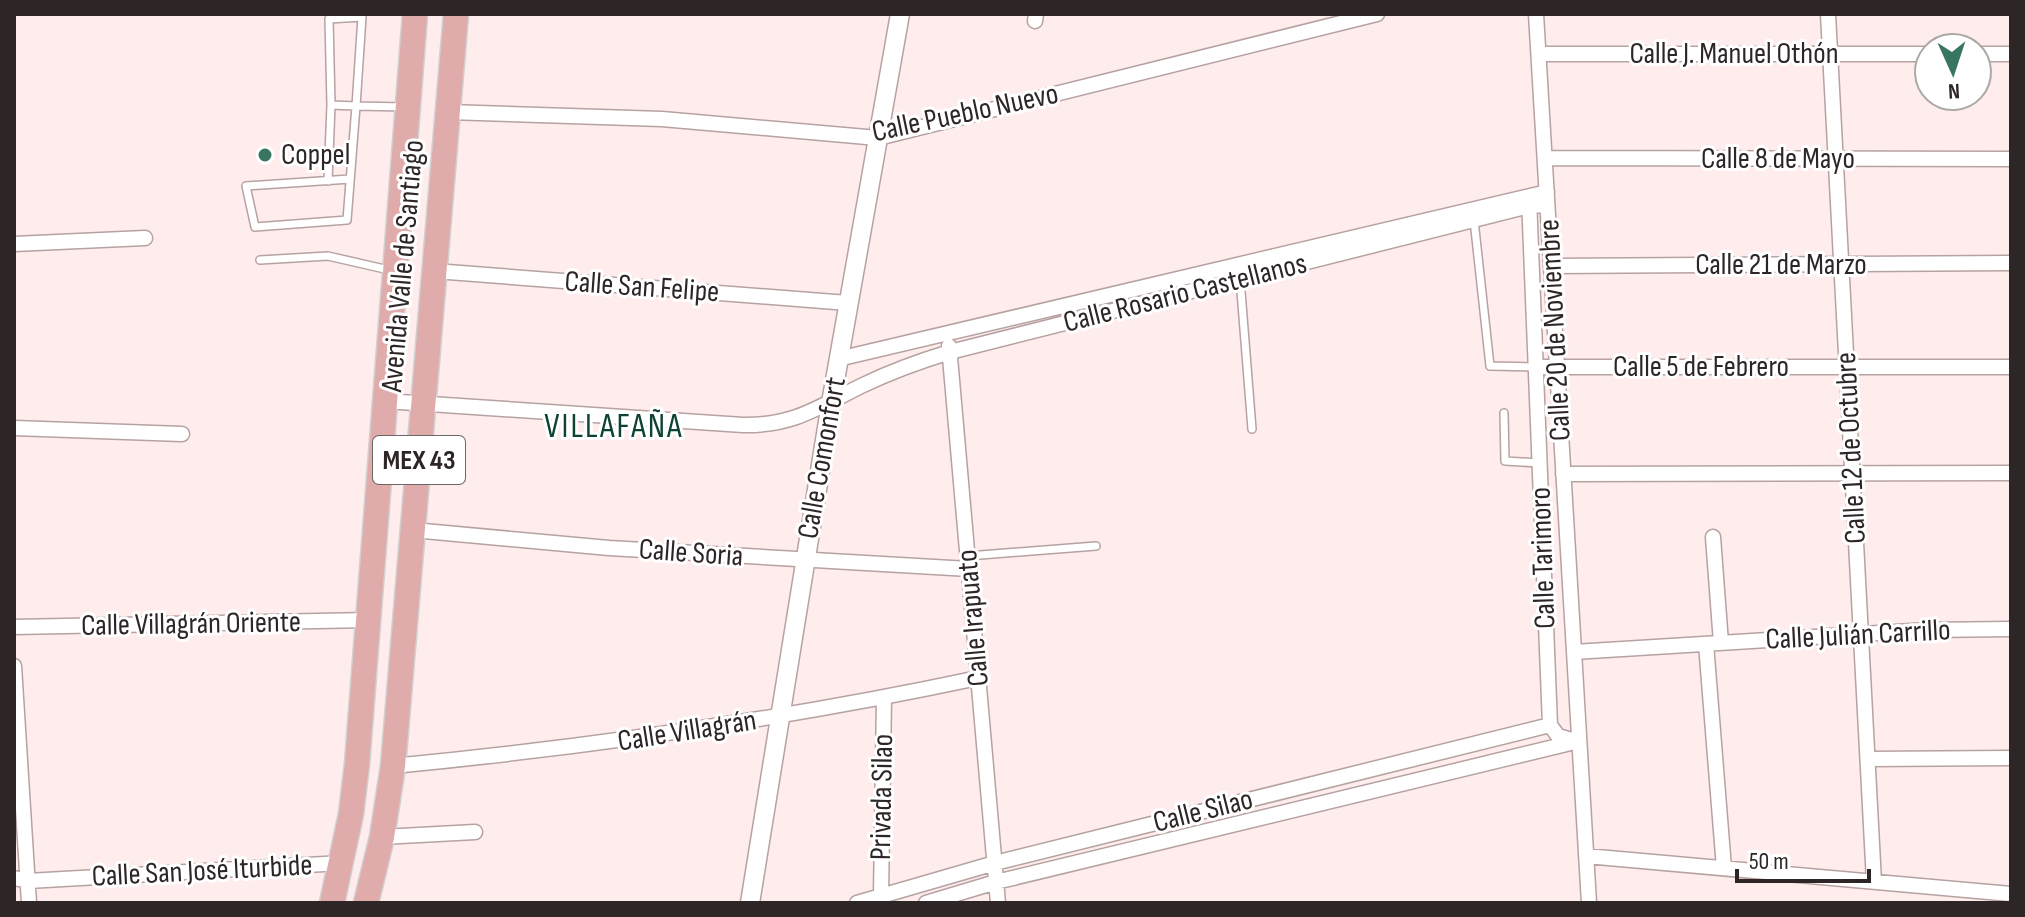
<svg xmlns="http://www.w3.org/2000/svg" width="2025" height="917" font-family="'Sofia Sans Condensed',sans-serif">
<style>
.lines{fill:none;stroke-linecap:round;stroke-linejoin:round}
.service-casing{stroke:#b6a2a1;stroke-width:10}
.minor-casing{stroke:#b6a2a1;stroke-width:17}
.tertiary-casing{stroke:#b6a2a1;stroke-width:21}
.primary-casing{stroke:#d1cfcf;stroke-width:27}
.service{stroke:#fff;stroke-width:7}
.minor{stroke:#fff;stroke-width:14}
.tertiary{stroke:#fff;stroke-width:18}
.primary{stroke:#e0abab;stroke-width:24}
.poi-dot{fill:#387662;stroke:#fff;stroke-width:3}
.labels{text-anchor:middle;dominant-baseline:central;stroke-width:6;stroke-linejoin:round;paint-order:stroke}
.shield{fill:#fff;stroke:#6d6767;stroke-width:2}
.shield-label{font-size:28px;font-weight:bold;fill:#2e2626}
.street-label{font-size:30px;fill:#2e2626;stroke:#fff}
.poi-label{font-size:30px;fill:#2e2626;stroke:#fff;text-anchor:start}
.quarter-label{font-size:34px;letter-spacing:2px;fill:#0d4234;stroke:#fff}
</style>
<rect width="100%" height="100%" fill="#feedec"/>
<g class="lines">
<defs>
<path id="service" d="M350,179L246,186L255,227L347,220L356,106L405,107
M328,181L331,105L329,19L362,17L356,106L331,105
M1474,220L1490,366L1535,367
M260,260L328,256L389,270
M1240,279L1252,429
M1504,413L1505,461L1539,463
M968,556L1096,546"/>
<path id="minor" d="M1536,14L1589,903
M1828,14L1874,882
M1035,21L1036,14
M1539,54H1929
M1977,54H2011
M448,112L662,119L878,138L1377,14
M1545,158L2011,159
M1529,198L1550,725L1558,736L1575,741
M14,244L145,238
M1551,266L2011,263
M435,271L848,303
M949,346L998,903
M838,359L1547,192
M1535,367H2011
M385,401L743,425C793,426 819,407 861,386C890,372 920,361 950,352L1529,206L1547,205
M14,428L182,434
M1563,474L2011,473
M413,530L609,548L969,569
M1713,537L1721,643
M14,627L369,620
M1706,644L1724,868
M1574,652L1927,630L2011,629
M14,666L29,903
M1868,759L2011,758
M393,766C590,747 785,719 978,678
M382,837L475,832
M1586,856L2011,894
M14,878L28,881L342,863
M881,896L884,698
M857,903L995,863L1550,725
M926,903L996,882L1579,741"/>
<path id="tertiary" d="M750,903L831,403L900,14"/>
<path id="primary" d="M332,903L351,814L357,764L415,14
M366,903L382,837L393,766L456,14"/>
</defs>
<use href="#service" class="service-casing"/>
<use href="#minor" class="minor-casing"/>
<use href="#tertiary" class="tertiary-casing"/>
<use href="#primary" class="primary-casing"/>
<use href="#service" class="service"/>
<use href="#minor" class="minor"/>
<use href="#tertiary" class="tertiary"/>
<use href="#primary" class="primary"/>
</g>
<circle class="poi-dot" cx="265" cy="155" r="8"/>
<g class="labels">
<rect class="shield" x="373" y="436" width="92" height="48" rx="6"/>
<g class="shield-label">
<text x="419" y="460">MEX 43</text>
</g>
<g class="street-label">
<text x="1734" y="54">Calle J. Manuel Othón</text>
<text transform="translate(965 113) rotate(-12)">Calle Pueblo Nuevo</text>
<text x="1778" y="159">Calle 8 de Mayo</text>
<text x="1781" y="265">Calle 21 de Marzo</text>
<text transform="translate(403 266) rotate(-85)">Avenida Valle de Santiago</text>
<text transform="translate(642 287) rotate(4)">Calle San Felipe</text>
<text transform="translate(1185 293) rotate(-14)">Calle Rosario Castellanos</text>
<text transform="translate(1555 330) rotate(-93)">Calle 20 de Noviembre</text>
<text x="1701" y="367">Calle 5 de Febrero</text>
<text transform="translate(1851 448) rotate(-93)">Calle 12 de Octubre</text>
<text transform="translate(822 458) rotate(-80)">Calle Comonfort</text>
<text transform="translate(691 553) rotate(4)">Calle Soria</text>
<text transform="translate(1543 558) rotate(-92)">Calle Tarimoro</text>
<text transform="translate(973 618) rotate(-95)">Calle Irapuato</text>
<text transform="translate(191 624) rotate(-1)">Calle Villagrán Oriente</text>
<text transform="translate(1858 635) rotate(-3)">Calle Julián Carrillo</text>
<text transform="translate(687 731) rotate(-9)">Calle Villagrán</text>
<text transform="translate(882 797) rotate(-89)">Privada Silao</text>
<text transform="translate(1203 811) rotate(-14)">Calle Silao</text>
<text transform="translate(202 871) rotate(-3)">Calle San José Iturbide</text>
</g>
<g class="poi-label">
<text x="281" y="155">Coppel</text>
</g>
<g class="quarter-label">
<text x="614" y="426">VILLAFAÑA</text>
</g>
</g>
<rect width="2025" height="917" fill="none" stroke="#2e2626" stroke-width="32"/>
<g transform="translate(1953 72) rotate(177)"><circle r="38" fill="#ffffff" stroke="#aba8a8" stroke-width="2"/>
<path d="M0-6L14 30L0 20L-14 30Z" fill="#387662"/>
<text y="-12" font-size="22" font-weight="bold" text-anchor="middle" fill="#2e2626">N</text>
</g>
<path d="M1737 869v12h132v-12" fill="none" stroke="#2e2626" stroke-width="4"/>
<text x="1749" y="869" font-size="24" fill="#2e2626" stroke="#ffffff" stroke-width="6" paint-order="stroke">50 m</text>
</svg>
